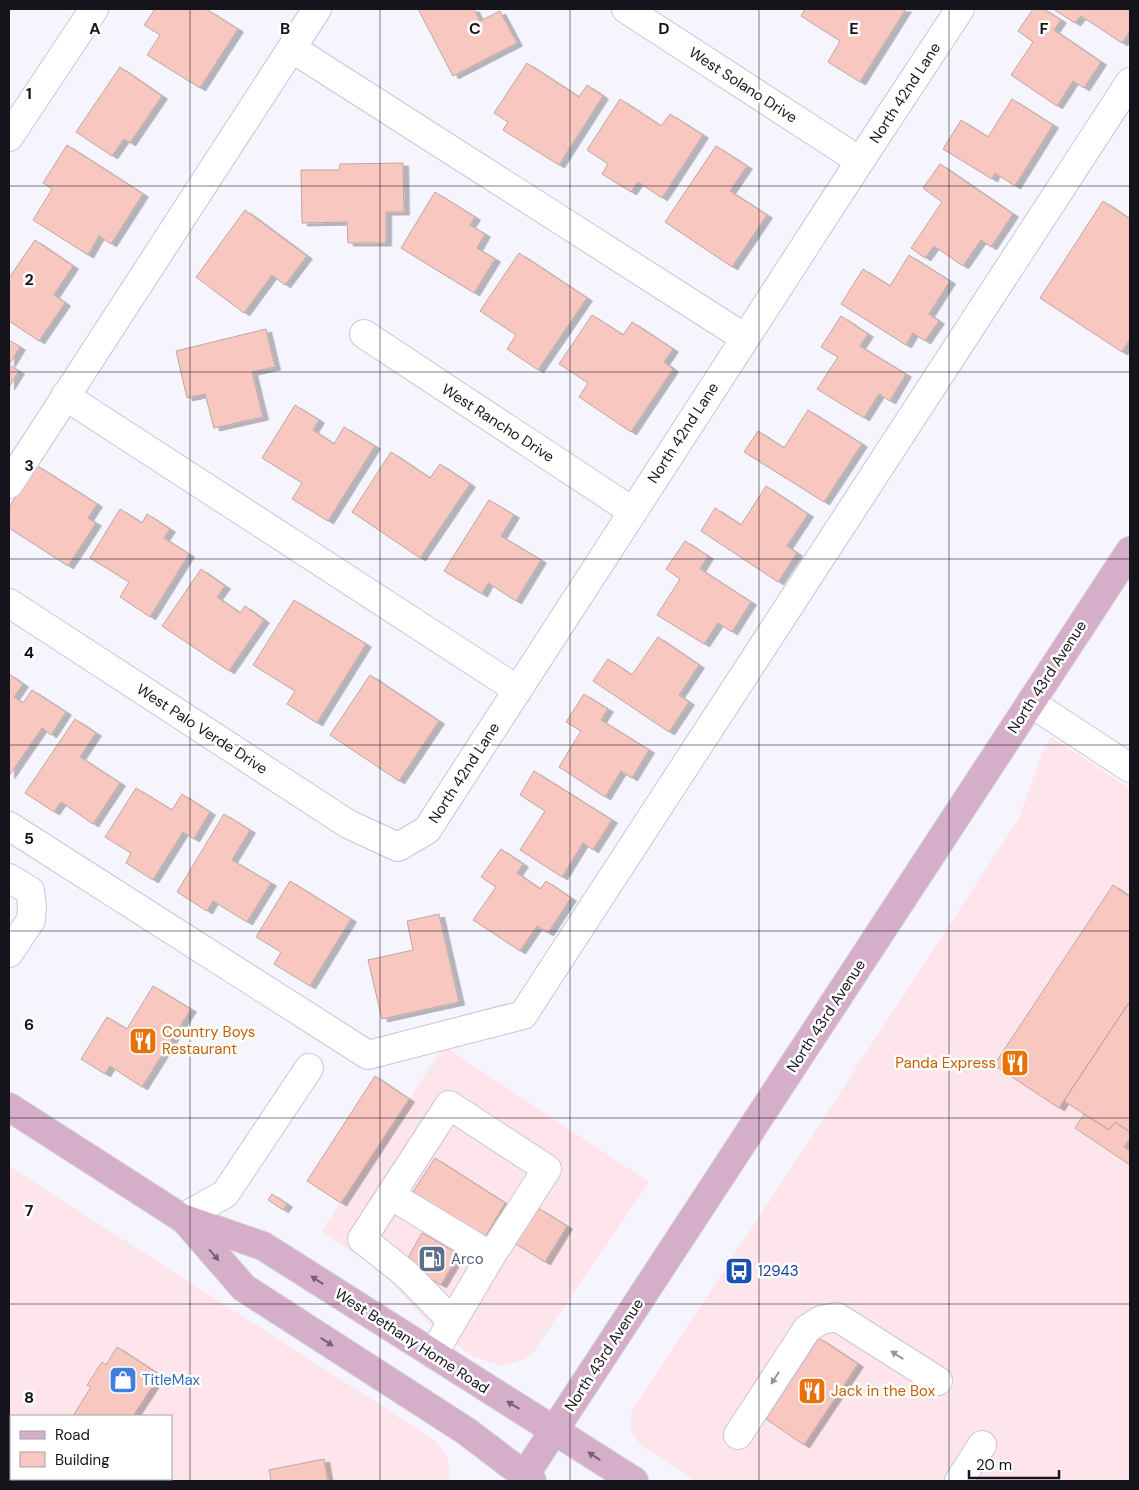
<svg xmlns="http://www.w3.org/2000/svg" width="1139" height="1490" font-family="'DM Sans',sans-serif">
<style>
.commercial{fill:#fee4eb;fill-rule:evenodd}
.building{fill:#f8c7c0;stroke:#bfa7a3;filter:url(#shadow)}
.lines{fill:none;stroke-linecap:round;stroke-linejoin:round}
.minor-casing{stroke:#c9c5d9;stroke-width:30}
.major-casing{stroke:#d5d5d6;stroke-width:30}
.minor{stroke:#fff;stroke-width:28}
.major{stroke:#d5aeca;stroke-width:28}
.oneway{fill:#766172}
.oneway2{fill:#969598}
.grid{fill:none;stroke:#16141b;stroke-width:1;stroke-opacity:0.55}
.labels{text-anchor:middle;dominant-baseline:central;stroke-width:5;stroke-linejoin:round;paint-order:stroke}
.street-label{font-size:15px;fill:#16141b;stroke:#fff}
.food-label{font-size:15px;fill:#c56008;stroke:#fff;text-anchor:start}
.service-label{font-size:15px;fill:#4e5e75;stroke:#fff;text-anchor:start}
.transit-label{font-size:15px;fill:#164399;stroke:#fff;text-anchor:start}
.shop-label{font-size:15px;fill:#366cbe;stroke:#fff;text-anchor:start}
.grid-label{font-size:16px;text-anchor:middle;font-weight:bold;fill:#16141b;stroke:#fff;stroke-width:5;stroke-linejoin:round;paint-order:stroke}
</style>
<defs>
<filter id="shadow"><feDropShadow dx="5.5" dy="3" stdDeviation="0" flood-color="#0004"/></filter>
</defs>
<rect width="100%" height="100%" fill="#f6f4fd"/>
<path class="commercial" d="M1051,737L1130,789V1481H695L642,1446L633,1435L630,1424L632,1411L1018,820L1044,749Z
M444,1046L649,1182L532,1354L521,1361L503,1366L474,1357L437,1333L381,1271L321,1232Z
M9,1166L419,1430L437,1443L445,1453L449,1464L450,1481H9ZM11,1416H171V1479H11Z"/>
<path class="building" d="M155,9H206L238,29L200,88L147,55L160,35L144,25Z
M418,9H474L480,21L500,11L517,43L453,76Z
M805,9H906L860,82L828,62L840,41L801,16Z
M1033,9H1044L1061,20L1054,30L1101,62L1084,88L1073,81L1057,106L1011,75L1033,42L1018,31Z
M1053,9H1130V31L1122,43L1081,16L1075,23Z
M527,63L579,97L587,85L603,96L559,165L503,130L508,122L494,113Z
M120,67L162,96L130,143L124,139L112,156L76,132Z
M620,99L661,126L670,114L703,135L662,198L638,182L631,192L602,174L608,164L587,150Z
M1012,99L1053,125L1015,186L995,173L992,179L943,149L961,120L988,137Z
M67,145L143,194L111,244L99,236L88,255L33,220L52,189L43,183Z
M716,146L747,166L730,191L767,215L732,267L665,222Z
M403,163L404,212H386V243H348L347,222L302,223L301,170H339L340,164Z
M940,164L1013,214L991,247L981,240L963,266L934,246L925,258L911,248L942,202L923,188Z
M435,192L475,217L470,225L485,234L477,248L495,259L474,293L401,248Z
M1103,201L1130,219V339L1122,352L1040,298Z
M245,210L307,256L285,285L272,275L244,313L196,277Z
M35,240L73,266L54,295L65,303L39,341L9,321V278Z
M519,253L587,298L538,370L507,349L516,335L480,311Z
M909,255L950,281L929,314L939,321L925,341L913,333L906,345L841,304L863,269L890,286Z
M592,315L623,335L632,322L673,349L664,362L673,369L631,432L579,397L588,383L559,364Z
M841,316L868,334L860,346L906,374L890,401L879,394L864,418L817,389L838,357L821,347Z
M266,329L275,367L252,372L263,417L214,428L205,394L187,398L176,351Z
M9,340L20,347L9,365L19,371L9,387Z
M295,405L319,420L313,430L334,444L344,427L375,446L328,521L292,499L302,483L262,458Z
M808,410L862,444L824,502L744,452L758,431L784,448Z
M391,452L430,478L440,464L470,484L420,558L352,512Z
M36,465L97,504L88,518L96,523L68,566L9,528V507Z
M766,486L808,514L787,546L797,553L778,582L701,531L715,508L741,525Z
M489,500L514,515L501,536L541,560L516,601L488,583L482,594L444,571Z
M120,509L142,523L147,514L170,529L164,538L189,554L150,617L120,597L129,582L90,558Z
M685,541L708,556L700,569L751,602L732,632L718,623L704,644L657,615L680,579L666,569Z
M201,569L225,586L217,597L240,613L245,606L264,620L229,671L162,626Z
M294,600L366,644L317,723L287,704L295,691L253,665Z
M658,637L699,665L679,695L689,702L669,732L593,681L608,659L632,675Z
M9,674L23,684L14,697L23,703L32,690L66,712L51,735L42,728L9,776Z
M370,675L439,721L399,781L330,735Z
M584,694L608,709L601,720L649,750L632,778L621,771L605,797L559,767L581,731L566,722Z
M75,719L96,733L80,757L120,783L93,824L61,802L54,812L25,793Z
M534,771L612,820L593,850L583,843L562,877L520,850L545,811L520,795Z
M136,788L172,810L182,794L210,812L194,839L183,832L153,880L126,863L131,853L105,837Z
M224,814L250,830L232,860L271,883L247,922L213,901L207,911L177,892Z
M501,849L523,864L517,873L540,889L546,881L571,898L548,933L537,926L520,951L473,920L496,887L481,877Z
M290,881L351,919L310,986L274,964L281,952L256,937Z
M1113,885L1130,897V1001L1059,1108L994,1065Z
M439,914L459,1002L382,1019L368,960L413,950L407,921Z
M153,986L191,1009L142,1087L110,1066L105,1074L81,1059L107,1017L127,1029Z
M1130,1001V1132L1115,1122L1109,1130L1064,1101Z
M375,1076L409,1099L341,1203L307,1181Z
M1084,1114L1109,1130L1115,1122L1130,1132V1138L1124,1147L1130,1151V1165L1075,1128Z
M435,1158L505,1203L485,1237L413,1192Z
M272,1194L287,1204L283,1210L268,1200Z
M538,1208L567,1226L545,1262L516,1244Z
M422,1233L459,1254L441,1285L405,1263Z
M741,1262L746,1266L736,1281L730,1277Z
M819,1338L858,1364L804,1445L766,1419Z
M117,1347L160,1375L133,1416H73L91,1387L87,1385L102,1362L106,1365Z
M324,1459L328,1481H269L271,1479L269,1470Z"/>
<g class="lines">
<defs>
<path id="minor" d="M626,9L860,161
M293,49L745,338
M9,137L94,9
M364,334L632,511
M65,396L518,690
M9,484L317,9
M9,603L348,824L398,847L427,830L860,161L960,9
M1031,703L1130,768
M9,826L368,1055L523,1015L1130,82
M9,878L30,891L32,906L31,920L9,953
M390,1195L491,1256
M182,1218L225,1194L309,1068
M433,1354L491,1256L547,1169L449,1105L362,1239L406,1274L452,1321
M738,1435L807,1329L821,1320L837,1317L938,1381
M959,1481L982,1445"/>
<path id="major" d="M9,1107L182,1218L263,1246L634,1481
M184,1219L244,1288L466,1431L532,1481
M521,1481L1130,551"/>
</defs>
<use href="#minor" class="minor-casing"/>
<use href="#major" class="major-casing"/>
<use href="#minor" class="minor"/>
<use href="#major" class="major"/>
</g>
<defs><path id="oneway-solid" d="M-6-.8H1V-3.2L6.5 0L1 3.2V.8H-6Z" transform="scale(1.25)"/></defs>
<g class="oneway">
<use href="#oneway-solid" transform="translate(214 1255) rotate(49)"/>
<use href="#oneway-solid" transform="translate(317 1280) rotate(-147)"/>
<use href="#oneway-solid" transform="translate(327 1342) rotate(33)"/>
<use href="#oneway-solid" transform="translate(513 1405) rotate(-149)"/>
<use href="#oneway-solid" transform="translate(594 1456) rotate(-147)"/>
</g>
<g class="oneway2">
<use href="#oneway-solid" transform="translate(897 1355) rotate(-147)"/>
<use href="#oneway-solid" transform="translate(775 1378) rotate(123)"/>
</g>
<path class="grid" d="M190,9V1481M380,9V1481M570,9V1481M759,9V1481M949,9V1481M9,186H1130M9,372H1130M9,559H1130M9,745H1130M9,931H1130M9,1118H1130M9,1304H1130"/>
<defs>
<symbol id="restaurant-square" viewBox="-11 -11 22 22"><rect x="-9" y="-9" width="18" height="18" rx="4" fill="#e8710a" stroke="#fff"/><path d="M-5-6h1v4h1v-4h1v4h1v-4h1v5L-1.5 .5V6h-2V.5L-5-1ZM5-6V6H3V1.5H1.5Q1.5-4 5-6Z" fill="#fff"/></symbol>
<symbol id="fuel-square" viewBox="-11 -11 22 22"><rect x="-9" y="-9" width="18" height="18" rx="4" fill="#5c6f8a" stroke="#fff"/><path d="M-5.5-6h7V0h2V4h1.3V-2.5L3-4.5l.8-.8L6-3V5H2.5V1h-1V6h-7ZM-4.2-4.7v3.2H.2V-4.7Z" fill="#fff"/></symbol>
<symbol id="bus-square" viewBox="-11 -11 22 22"><rect x="-9" y="-9" width="18" height="18" rx="4" fill="#1a4fb4" stroke="#fff"/><path d="M-5-6H5V4H4V6H2V4H-2V6H-4V4H-5ZM-3.5-4V0h7V-4ZM-3.5 1.2v1.5H-2V1.2ZM2 1.2v1.5H3.5V1.2Z" fill="#fff"/></symbol>
<symbol id="shop-square" viewBox="-11 -11 22 22"><rect x="-9" y="-9" width="18" height="18" rx="4" fill="#3f7fe0" stroke="#fff"/><path d="M-5-2.5h2.3a2.7 3.5 0 0 1 5.4 0H5L5.5 6h-11ZM-1.5-2.5h3a1.5 2.3 0 0 0-3 0Z" fill="#fff"/></symbol>
</defs>
<g fill-rule="evenodd">
<use href="#restaurant-square" x="127" y="1025" width="32" height="32"/>
<use href="#restaurant-square" x="999" y="1047" width="32" height="32"/>
<use href="#fuel-square" x="416" y="1243" width="32" height="32"/>
<use href="#bus-square" x="723" y="1255" width="32" height="32"/>
<use href="#shop-square" x="107" y="1364" width="32" height="32"/>
<use href="#restaurant-square" x="796" y="1375" width="32" height="32"/>
</g>
<g class="labels">
<g class="street-label">
<text transform="translate(743 85) rotate(33)">West Solano Drive</text>
<text transform="translate(905 93) rotate(-57)">North 42nd Lane</text>
<text transform="translate(498 423) rotate(33)">West Rancho Drive</text>
<text transform="translate(683 433) rotate(-57)">North 42nd Lane</text>
<text transform="translate(1047 677) rotate(-57)">North 43rd Avenue</text>
<text transform="translate(202 729) rotate(33)">West Palo Verde Drive</text>
<text transform="translate(464 773) rotate(-57)">North 42nd Lane</text>
<text transform="translate(826 1016) rotate(-57)">North 43rd Avenue</text>
<text transform="translate(412 1341) rotate(33)">West Bethany Home Road</text>
<text transform="translate(604 1355) rotate(-57)">North 43rd Avenue</text>
</g>
<g class="food-label">
<text x="162" y="1032">Country Boys<tspan x="162" dy="17">Restaurant</tspan></text>
<text x="996" y="1063" text-anchor="end">Panda Express</text>
<text x="831" y="1391">Jack in the Box</text>
</g>
<g class="service-label">
<text x="451" y="1259">Arco</text>
</g>
<g class="transit-label">
<text x="758" y="1271">12943</text>
</g>
<g class="shop-label">
<text x="142" y="1380">TitleMax</text>
</g>
</g>
<g class="grid-label">
<text x="95" y="34">A</text>
<text x="285" y="34">B</text>
<text x="475" y="34">C</text>
<text x="664" y="34">D</text>
<text x="854" y="34">E</text>
<text x="1044" y="34">F</text>
<text x="29" y="99">1</text>
<text x="29" y="285">2</text>
<text x="29" y="471">3</text>
<text x="29" y="658">4</text>
<text x="29" y="844">5</text>
<text x="29" y="1030">6</text>
<text x="29" y="1216">7</text>
<text x="29" y="1403">8</text>
</g>
<rect width="1139" height="1490" fill="none" stroke="#16141b" stroke-width="20"/>
<rect x="10" y="1415" width="162" height="65" fill="#ffffff" stroke="#a2a1a4"/>
<rect x="20" y="1431" width="25" height="8" fill="#d5aeca" stroke="#a2a1a4"/>
<text x="55" y="1440" font-size="15" fill="#16141b">Road</text>
<rect x="20" y="1452" width="25" height="15" fill="#f8c7c0" stroke="#a2a1a4"/>
<text x="55" y="1465" font-size="15" fill="#16141b">Building</text>
<path d="M969 1470v8h90v-8" fill="none" stroke="#16141b" stroke-width="2.5"/>
<text x="976" y="1470" font-size="15" fill="#16141b" stroke="#ffffff" stroke-width="4" paint-order="stroke">20 m</text>
</svg>
